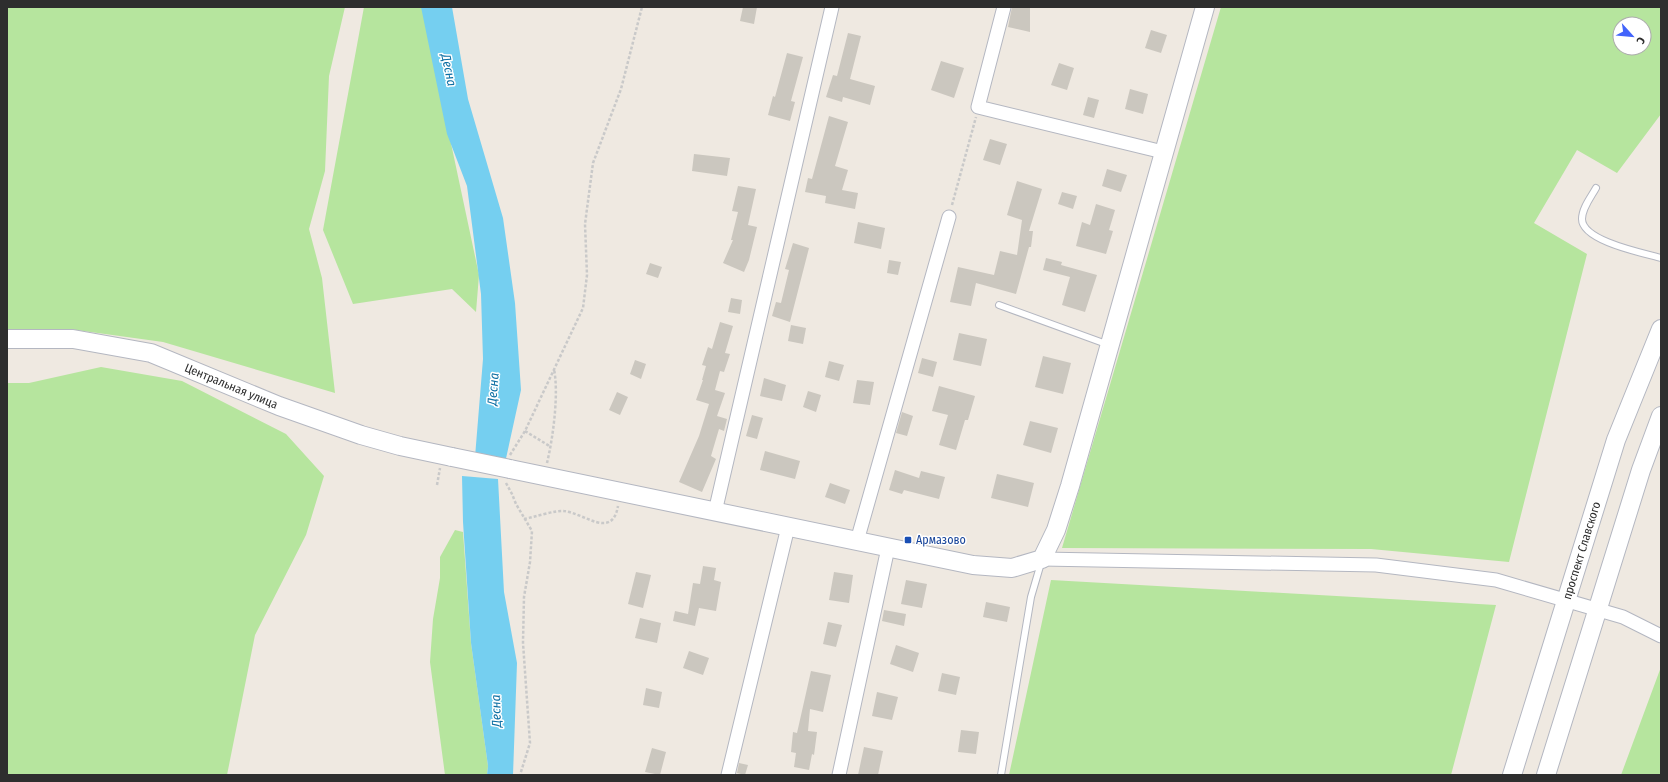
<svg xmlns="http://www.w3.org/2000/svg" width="1668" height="782" font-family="'Fira Sans Condensed',sans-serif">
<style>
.green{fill:#b6e59e;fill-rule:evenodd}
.water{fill:#75cff0}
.building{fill:#cbc7bf}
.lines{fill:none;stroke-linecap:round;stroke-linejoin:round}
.lane-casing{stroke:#b4b7c1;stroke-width:8}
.street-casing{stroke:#b4b7c1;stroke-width:15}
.secondary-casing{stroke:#b4b7c1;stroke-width:20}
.path{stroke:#c9c9c9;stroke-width:2.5;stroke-dasharray:3 2;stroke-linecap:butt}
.lane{stroke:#fff;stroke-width:6}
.street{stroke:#fff;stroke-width:13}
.secondary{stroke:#fff;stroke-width:18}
.secondary-bridge-casing{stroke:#b4b7c1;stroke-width:20;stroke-linecap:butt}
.secondary-bridge{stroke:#fff;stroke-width:18}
.transit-dot{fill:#1a4fb4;stroke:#fff;stroke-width:1.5}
.labels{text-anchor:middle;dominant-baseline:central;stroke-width:3;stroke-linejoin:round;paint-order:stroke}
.street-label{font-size:12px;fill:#2e2e2e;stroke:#fff}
.transit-label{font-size:12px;fill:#164399;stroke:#fff;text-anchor:start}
.water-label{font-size:13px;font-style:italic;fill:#0d6fa3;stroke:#fff}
</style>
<rect width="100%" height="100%" fill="#efe9e1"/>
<path class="green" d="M7,7H345L329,76L325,171L309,229L322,278L335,393L163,342L69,329L7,330Z
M364,7H422L479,275L476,312L452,289L353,304L323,230Z
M1221,7H1661V114L1617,173L1577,150L1534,223L1587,254L1509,562L1371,549L1062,548ZM1620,24H1644V48H1620Z
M101,367L182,381L286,434L324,476L306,535L255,635L227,775H7V383H29Z
M455,530L463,532L471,643L488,766L487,775H445L430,662L433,619L440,578V557Z
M1051,580L1496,605L1451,775H1009Z
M1661,667V775H1621Z"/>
<path class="water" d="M421,7H452L468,99L503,218L515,303L521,390L505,463L475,457L483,359L481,294L467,186L447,134Z
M462,476L498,479L504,592L517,663L513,775H487L488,766L471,643L463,522Z"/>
<path class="building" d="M743,7H757L754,24L740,21Z
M1012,7L1030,8V32L1008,27Z
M1151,30L1167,35L1161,53L1145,48Z
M848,33L861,36L850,79L875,86L870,105L843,97L842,102L826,97L833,75L837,76Z
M787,53L803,57L791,101L795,102L790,121L768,115L773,96L775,97Z
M941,61L964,68L954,98L931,90Z
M1059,63L1074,68L1067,90L1051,85Z
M1130,89L1148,94L1143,114L1125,109Z
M1088,97L1099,100L1094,118L1083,115Z
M829,116L848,122L835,166L848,170L842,190L858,193L855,209L825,203L826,196L805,192L808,178L812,179Z
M990,139L1007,144L1000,165L983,160Z
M694,154L730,158L727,176L692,171Z
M1107,169L1127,175L1121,192L1102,186Z
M1017,181L1042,189L1029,231H1033L1031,247H1029L1016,294L976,283L971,306L950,302L958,267L994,275L1000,251L1017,255L1022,220L1007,215Z
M738,186L756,189L748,225L757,227L749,260L744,272L723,263L733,240H731L738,212L732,211Z
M1062,192L1077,196L1073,209L1058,204Z
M1096,204L1115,210L1109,230L1113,231L1106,254L1076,246L1082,222L1090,225Z
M858,222L885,228L881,249L854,243Z
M793,243L809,248L790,322L772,316L776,302L781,303L789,270L785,269Z
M1046,258L1062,262L1061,265L1097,275L1085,312L1062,305L1070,277L1043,270Z
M889,260L901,262L898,275L887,273Z
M650,263L662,267L658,278L646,274Z
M731,298L742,300L740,314L728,312Z
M720,322L733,326L725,353L730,354L724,372L720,371L715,390L725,393L717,416L727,419L724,431L719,429L711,456L716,459L702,492L679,482L699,436L709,404L696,400L703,380H702L706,366L702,365L708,347L712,349Z
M791,325L806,328L803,344L788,341Z
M959,333L987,339L981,366L953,360Z
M1043,356L1071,363L1063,394L1035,387Z
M922,358L937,362L933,377L918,373Z
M635,360L646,364L641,379L630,374Z
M829,361L844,365L839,381L825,377Z
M764,378L786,385L782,401L760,396Z
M857,380L874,382L870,405L853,403Z
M939,386L975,396L968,420H965L956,450L939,445L948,415L932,411Z
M808,391L821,395L816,412L803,407Z
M617,392L628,397L620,415L609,410Z
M902,412L913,416L907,436L896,433Z
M752,415L763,418L757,439L746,436Z
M1030,421L1058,428L1051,453L1023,445Z
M765,451L800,461L795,479L760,470Z
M895,470L919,478L921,471L945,477L939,499L904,490L902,494L889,490Z
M997,474L1034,483L1028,507L991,498Z
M830,483L850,490L845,504L825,497Z
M703,566L716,568L714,580L721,582L716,611L699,608L695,626L673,621L675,611L688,614L693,583L700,584Z
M636,572L651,575L643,608L628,604Z
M834,572L853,575L849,603L829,600Z
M906,580L927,584L922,608L901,604Z
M986,602L1010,607L1007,622L983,617Z
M884,610L906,614L904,626L882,621Z
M640,618L661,623L657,643L635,638Z
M828,622L842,625L836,647L823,644Z
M896,645L919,653L913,672L890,664Z
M689,651L709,658L703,675L683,668Z
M811,671L831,675L823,712L810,709L808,731L817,732L814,755L812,754L809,770L794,767L796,753L791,752L793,732L797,733Z
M942,673L960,677L956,695L938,691Z
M646,688L662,692L659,708L643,705Z
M877,692L898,697L892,720L872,716Z
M961,730L979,732L976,754L958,752Z
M864,747L883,751L878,775H858Z
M652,748L666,752L660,775L645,772Z
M739,763L748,765L745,775L737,773Z"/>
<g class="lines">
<defs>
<path id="lane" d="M1596,188C1591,197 1582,208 1582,219C1582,241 1643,253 1661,258
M999,305L1109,345
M1001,775L1031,597L1041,563"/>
<path id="street" d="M1004,7L978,107L1163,152
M715,512L832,7
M857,541L949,217
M1042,559L1376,565L1496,580L1623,617L1661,636
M728,775L788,527
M839,775L888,548"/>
<g id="secondary">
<path id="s1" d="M7,339H73L151,353L279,406L361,435L400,446L452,457"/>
<path d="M510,469L973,565L1012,568L1042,559L1056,530L1070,486L1205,7"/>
<path id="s2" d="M1512,775L1616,440L1661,329"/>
<path d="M1546,775L1641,470L1661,416"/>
</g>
</defs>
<use href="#lane" class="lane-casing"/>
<use href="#street" class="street-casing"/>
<use href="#secondary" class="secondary-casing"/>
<path class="path" d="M952,205L976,117
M525,431L551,447
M510,455L525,431L583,308L587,275L585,224L593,163L621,89L642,7
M547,463C553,438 559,394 554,369
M506,483L512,494L516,504L532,531L530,562L524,597L523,643L530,743L520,775
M437,485L440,468
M524,519C534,517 556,510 564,511C584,513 612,540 618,506"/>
<use href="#lane" class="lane"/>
<use href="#street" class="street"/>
<use href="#secondary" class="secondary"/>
<defs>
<path id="secondary-bridge" d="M452,457L510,469"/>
</defs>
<use href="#secondary-bridge" class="secondary-bridge-casing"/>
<use href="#secondary-bridge" class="secondary-bridge"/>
</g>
<rect class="transit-dot" x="904" y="536" width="8" height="8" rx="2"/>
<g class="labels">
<g class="street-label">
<text stroke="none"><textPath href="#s1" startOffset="232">Центральная улица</textPath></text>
<text stroke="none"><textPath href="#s2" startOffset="235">проспект Славского</textPath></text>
</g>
<g class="transit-label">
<text x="916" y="540">Армазово</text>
</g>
<g class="water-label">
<text transform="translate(449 70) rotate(78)">Десна</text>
<text transform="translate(493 389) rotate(-86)">Десна</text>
<text transform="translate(496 711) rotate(-92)">Десна</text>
</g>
</g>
<rect width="1668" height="782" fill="none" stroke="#2e2e2e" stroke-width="16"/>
<g transform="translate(1632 36) rotate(117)"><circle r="19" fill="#ffffff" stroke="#ababab"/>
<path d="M0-3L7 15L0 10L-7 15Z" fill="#4264fb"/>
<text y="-6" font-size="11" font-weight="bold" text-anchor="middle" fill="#2e2e2e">С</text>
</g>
</svg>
